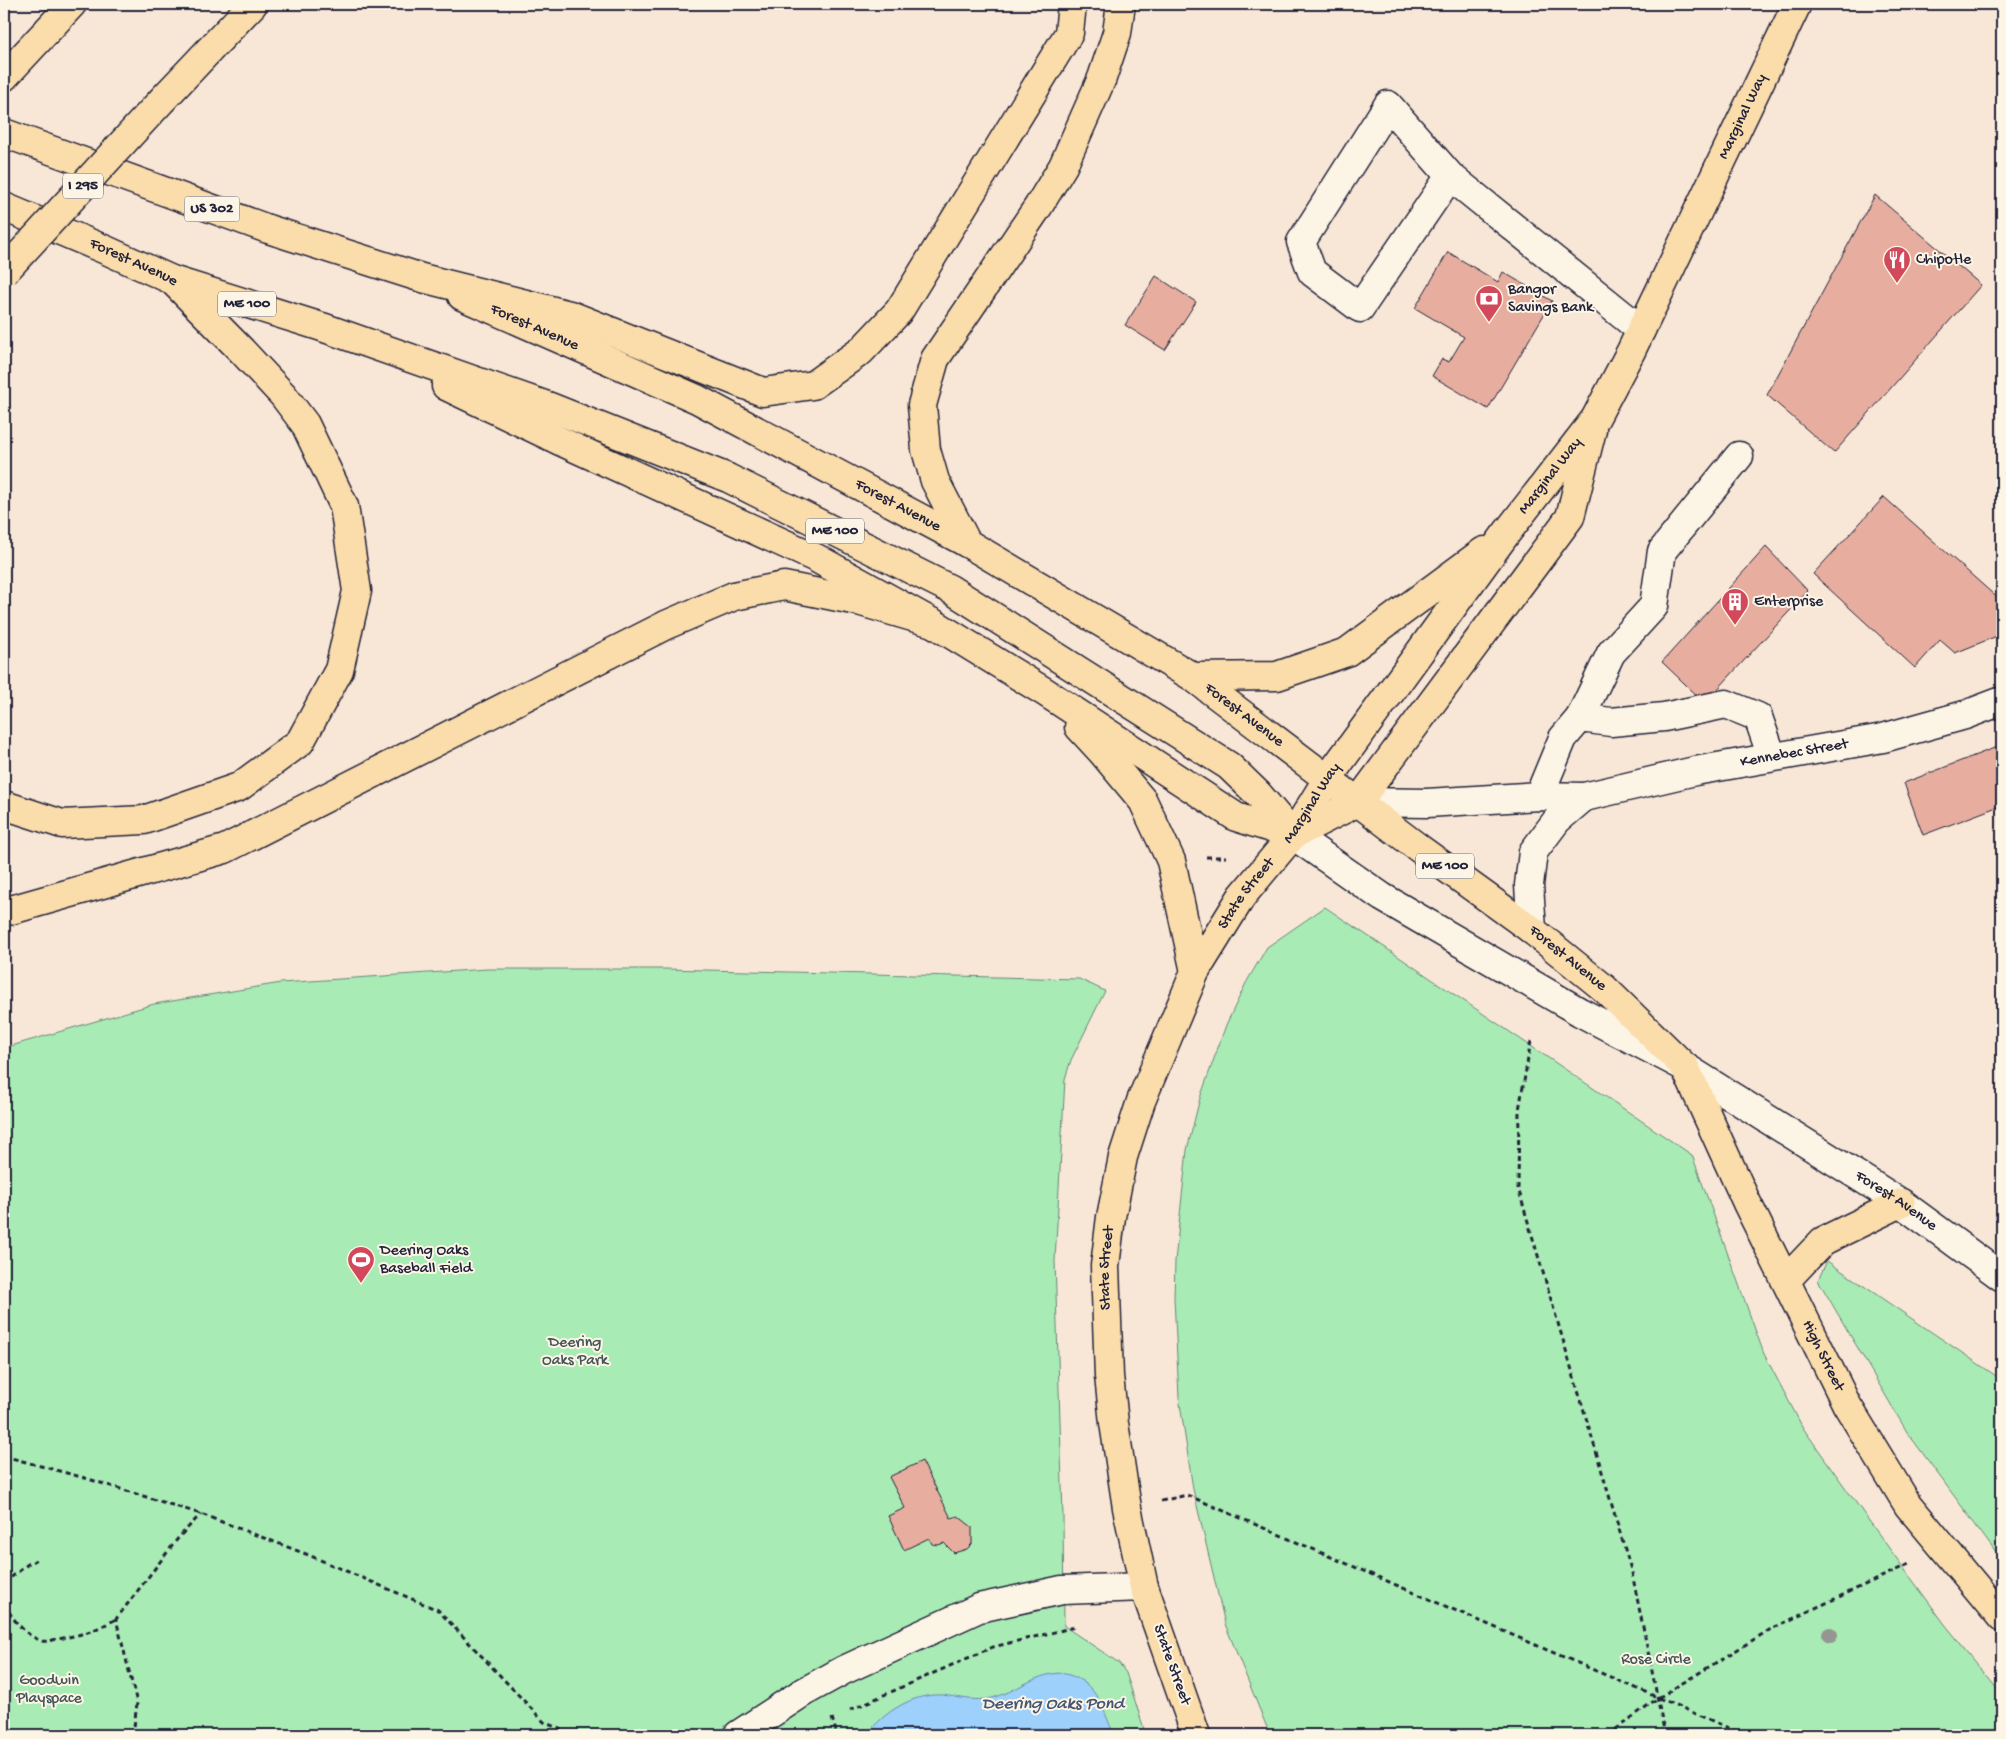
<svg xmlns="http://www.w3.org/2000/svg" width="2006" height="1739" font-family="'Gochi Hand',sans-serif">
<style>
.green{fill:#a9ebb4;stroke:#668678}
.water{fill:#9dd0fa;stroke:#6c8aae}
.building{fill:#e7ae9f;stroke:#22223b}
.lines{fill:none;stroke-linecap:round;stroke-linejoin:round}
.minor-casing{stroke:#22223b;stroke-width:31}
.major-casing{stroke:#22223b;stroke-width:31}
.highway-casing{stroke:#22223b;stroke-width:31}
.path{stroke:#22223b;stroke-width:3;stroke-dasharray:5 4;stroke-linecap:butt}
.minor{stroke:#fcf5e5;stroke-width:28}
.major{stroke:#fbddab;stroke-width:28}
.highway{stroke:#fbddab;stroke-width:28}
.highway-bridge-casing{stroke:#22223b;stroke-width:31;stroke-linecap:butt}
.highway-bridge{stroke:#fbddab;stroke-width:28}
.tree{fill:#959692}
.labels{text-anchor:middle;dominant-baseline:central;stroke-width:4;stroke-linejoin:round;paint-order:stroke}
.shield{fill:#fcf5e5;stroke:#63616e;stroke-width:1}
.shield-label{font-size:15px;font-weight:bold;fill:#22223b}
.street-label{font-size:16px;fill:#22223b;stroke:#fcf5e5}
.poi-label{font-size:16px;fill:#22223b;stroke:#fcf5e5;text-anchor:start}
.park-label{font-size:16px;fill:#445459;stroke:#fcf5e5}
.water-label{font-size:18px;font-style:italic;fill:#475674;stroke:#fcf5e5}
</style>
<rect width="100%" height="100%" fill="#f8e7d7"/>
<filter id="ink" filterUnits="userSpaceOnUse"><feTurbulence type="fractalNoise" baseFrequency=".02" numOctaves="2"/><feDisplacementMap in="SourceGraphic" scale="10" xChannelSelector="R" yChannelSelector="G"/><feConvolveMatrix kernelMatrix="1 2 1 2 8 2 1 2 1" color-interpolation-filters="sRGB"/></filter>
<g filter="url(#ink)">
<path class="green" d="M1325,907L1692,1155L1764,1354L1803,1428L1864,1514L1944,1623L2002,1695V1735H1270L1225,1624L1193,1489L1179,1397L1174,1298L1175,1261L1187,1150L1200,1098L1226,1025L1246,983L1267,947Z
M487,969H664L1079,979L1105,991L1071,1060L1065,1079L1055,1261L1063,1517L1064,1626L1119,1663L1126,1673L1146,1735H4V1048L154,1004L281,983Z
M1827,1261L2002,1380V1561L1907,1432L1818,1280Z"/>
<path class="water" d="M1060,1673C1096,1678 1102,1707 1114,1735H867C883,1712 914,1693 942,1695C959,1697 975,1702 992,1698C1016,1692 1034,1674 1060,1673Z"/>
<path class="building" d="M1875,195L1981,285L1834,453L1767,395Z
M1448,252L1498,282L1503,272L1552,301L1488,409L1432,376L1442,359L1449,362L1464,337L1415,308Z
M1156,276L1196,302L1165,350L1125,325Z
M1884,497L2002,602V634L1955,653L1940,640L1915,668L1813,574Z
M1766,547L1808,591L1705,703L1662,662Z
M2002,745V805L1923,835L1904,783Z
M922,1461L951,1518L958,1516L972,1527V1544L967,1549L954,1553L944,1543L938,1545L932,1544L929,1538L904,1550L888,1516L905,1508L889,1477Z"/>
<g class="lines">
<defs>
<g id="minor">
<path d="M1450,176L1360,308L1312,272L1301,242L1388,105L1450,176L1641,330"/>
<path d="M1580,718L1611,653L1654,606L1662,551L1739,456"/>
<path d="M1539,796L1563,738L1580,718L1611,722L1664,717L1726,704L1758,717L1772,757"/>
<path id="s1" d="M1358,802L1427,803L1539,796L1584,797L1695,771L1883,738L1965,715L2002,701"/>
<path id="s2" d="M1293,835L1382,897L1580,1012L1685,1067L1901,1203L2002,1277"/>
<path d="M1532,930L1529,885L1533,852L1557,820L1584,797"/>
<path d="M738,1735L802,1693L844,1670L979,1608L1062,1590L1144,1587"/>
</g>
<g id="major">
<path d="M172,280L322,327L550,407L728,478L950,589L1229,766L1258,794L1293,835"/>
<path id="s3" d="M462,296L697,399L967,543L1193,677L1420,849L1532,930L1605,989L1685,1067L1747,1203L1847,1405L1908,1505L2002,1618"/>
<path d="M446,386L560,441L816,558L933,623L1045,692L1236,817L1293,835"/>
<path d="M1193,677L1277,676L1347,652L1484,551"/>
<path d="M1079,727L1103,753L1143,801L1171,861L1195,972"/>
<path d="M1293,835L1358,802L1570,517L1592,430"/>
<path d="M1786,1280L1823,1241L1901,1203"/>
<path id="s4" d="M1196,1735L1144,1587L1127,1508L1114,1423L1109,1376L1105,1266L1111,1217L1123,1157L1141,1101L1195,972L1242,896L1293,835L1328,778L1505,535L1595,419L1631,351L1797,4"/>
</g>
<g id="highway">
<path d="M4,77L72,4"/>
<path d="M163,99L253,4"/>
<path d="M4,133L268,229L422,278L570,315L763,392L813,385L861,351L899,311L1069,33L1072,4"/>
<path id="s5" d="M4,207L106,250L172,280L242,351L283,395L305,424L344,506L357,591L339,670L300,742L239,787L144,820L62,824L4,805"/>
<path d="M967,543L935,481L926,450L922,405L935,359L1038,207L1063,166L1102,78L1117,33L1121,4"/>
<path d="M4,912L225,849L666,625L734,596L784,586L858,601L933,623"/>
</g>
</defs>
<use href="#minor" class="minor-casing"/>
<use href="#major" class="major-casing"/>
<use href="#highway" class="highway-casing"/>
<path class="path" d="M1206,857H1226
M1531,1041L1519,1110L1518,1188L1632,1573L1665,1735
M4,1456L85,1478L201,1514L306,1554L438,1610L544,1722L573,1735
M1161,1501L1187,1495L1745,1735
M4,1583L28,1564L36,1560
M4,1604C13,1619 24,1635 42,1641C46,1642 53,1640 57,1639C79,1636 97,1630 116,1619
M850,1710L993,1647L1075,1627
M832,1718L837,1735
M133,1735L137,1703L116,1619L179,1537L201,1514
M1608,1735L1658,1698L1771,1629L1911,1563"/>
<use href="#minor" class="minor"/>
<use href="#major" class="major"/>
<use href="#highway" class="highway"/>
<defs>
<path id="highway-bridge" d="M4,272L163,99"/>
</defs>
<use href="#highway-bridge" class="highway-bridge-casing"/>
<use href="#highway-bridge" class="highway-bridge"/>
</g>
<circle class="tree" cx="1830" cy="1635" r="8"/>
</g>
<defs>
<symbol id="restaurant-pin" viewBox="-11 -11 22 30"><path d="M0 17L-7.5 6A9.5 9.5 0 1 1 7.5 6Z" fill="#d1495b" stroke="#fcf5e5"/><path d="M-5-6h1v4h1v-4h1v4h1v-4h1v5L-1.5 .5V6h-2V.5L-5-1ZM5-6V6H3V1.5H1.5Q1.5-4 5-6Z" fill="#fff"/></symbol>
<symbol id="bank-pin" viewBox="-11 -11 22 30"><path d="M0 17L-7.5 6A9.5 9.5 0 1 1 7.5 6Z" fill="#d1495b" stroke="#fcf5e5"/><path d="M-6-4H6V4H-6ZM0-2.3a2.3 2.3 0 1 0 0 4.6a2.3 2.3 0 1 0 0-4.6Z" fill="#fff"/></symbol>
<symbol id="building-pin" viewBox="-11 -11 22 30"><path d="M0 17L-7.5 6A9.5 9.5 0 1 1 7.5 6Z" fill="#d1495b" stroke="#fcf5e5"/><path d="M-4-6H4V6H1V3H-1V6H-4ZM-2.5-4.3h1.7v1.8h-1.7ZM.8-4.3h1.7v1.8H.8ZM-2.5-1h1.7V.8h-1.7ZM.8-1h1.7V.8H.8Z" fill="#fff"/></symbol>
<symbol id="stadium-pin" viewBox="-11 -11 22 30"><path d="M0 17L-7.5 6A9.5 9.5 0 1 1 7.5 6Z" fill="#d1495b" stroke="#fcf5e5"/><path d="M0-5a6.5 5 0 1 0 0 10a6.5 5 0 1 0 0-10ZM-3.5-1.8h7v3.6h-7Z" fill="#fff"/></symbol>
</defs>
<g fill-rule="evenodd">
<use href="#restaurant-pin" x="1881" y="244" width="32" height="43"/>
<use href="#bank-pin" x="1473" y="283" width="32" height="43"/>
<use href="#building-pin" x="1719" y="586" width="32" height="43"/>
<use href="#stadium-pin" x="345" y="1244" width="32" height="43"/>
</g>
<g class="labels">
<g class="shield">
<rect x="63" y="173.5" width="40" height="25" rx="4"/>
<rect x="184.5" y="196.5" width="55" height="25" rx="4"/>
<rect x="218" y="291.5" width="58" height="25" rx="4"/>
<rect x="806" y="518.5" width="58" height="25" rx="4"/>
<rect x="1416" y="853.5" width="58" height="25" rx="4"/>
</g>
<g class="shield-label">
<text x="83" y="186">I 295</text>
<text x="212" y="209">US 302</text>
<text x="247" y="304">ME 100</text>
<text x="835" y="531">ME 100</text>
<text x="1445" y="866">ME 100</text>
</g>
<g class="street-label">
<text stroke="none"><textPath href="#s4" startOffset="1810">Marginal Way</textPath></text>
<text stroke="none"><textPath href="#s5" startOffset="141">Forest Avenue</textPath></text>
<text stroke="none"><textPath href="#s3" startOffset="79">Forest Avenue</textPath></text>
<text stroke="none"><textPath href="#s4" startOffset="1401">Marginal Way</textPath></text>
<text stroke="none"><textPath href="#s3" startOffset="484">Forest Avenue</textPath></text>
<text stroke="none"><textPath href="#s3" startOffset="889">Forest Avenue</textPath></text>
<text stroke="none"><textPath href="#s1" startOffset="441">Kennebec Street</textPath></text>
<text stroke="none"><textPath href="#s4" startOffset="996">Marginal Way</textPath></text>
<text stroke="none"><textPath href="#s4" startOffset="884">State Street</textPath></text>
<text stroke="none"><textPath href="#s3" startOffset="1294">Forest Avenue</textPath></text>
<text stroke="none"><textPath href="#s2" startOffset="706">Forest Avenue</textPath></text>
<text stroke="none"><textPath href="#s4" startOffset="479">State Street</textPath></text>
<text stroke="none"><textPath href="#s3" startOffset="1774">High Street</textPath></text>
<text transform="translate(1171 1665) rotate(70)">State Street</text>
</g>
<g class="poi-label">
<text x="1916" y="260">Chipotle</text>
<text x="1508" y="290">Bangor<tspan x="1508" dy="18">Savings Bank</tspan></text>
<text x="1754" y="602">Enterprise</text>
<text x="380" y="1251">Deering Oaks<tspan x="380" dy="18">Baseball Field</tspan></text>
</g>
<g class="park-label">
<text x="575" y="1343">Deering<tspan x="575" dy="18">Oaks Park</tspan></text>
<text x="1656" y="1660">Rose Circle</text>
<text x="49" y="1681">Goodwin<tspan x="49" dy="18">Playspace</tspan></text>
</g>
<g class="water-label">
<text x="1053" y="1704">Deering Oaks Pond</text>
</g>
</g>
<rect width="2006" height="1739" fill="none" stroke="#fcf5e5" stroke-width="20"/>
<rect x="10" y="10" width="1986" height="1719" fill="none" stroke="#22223b" stroke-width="2" filter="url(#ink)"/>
</svg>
